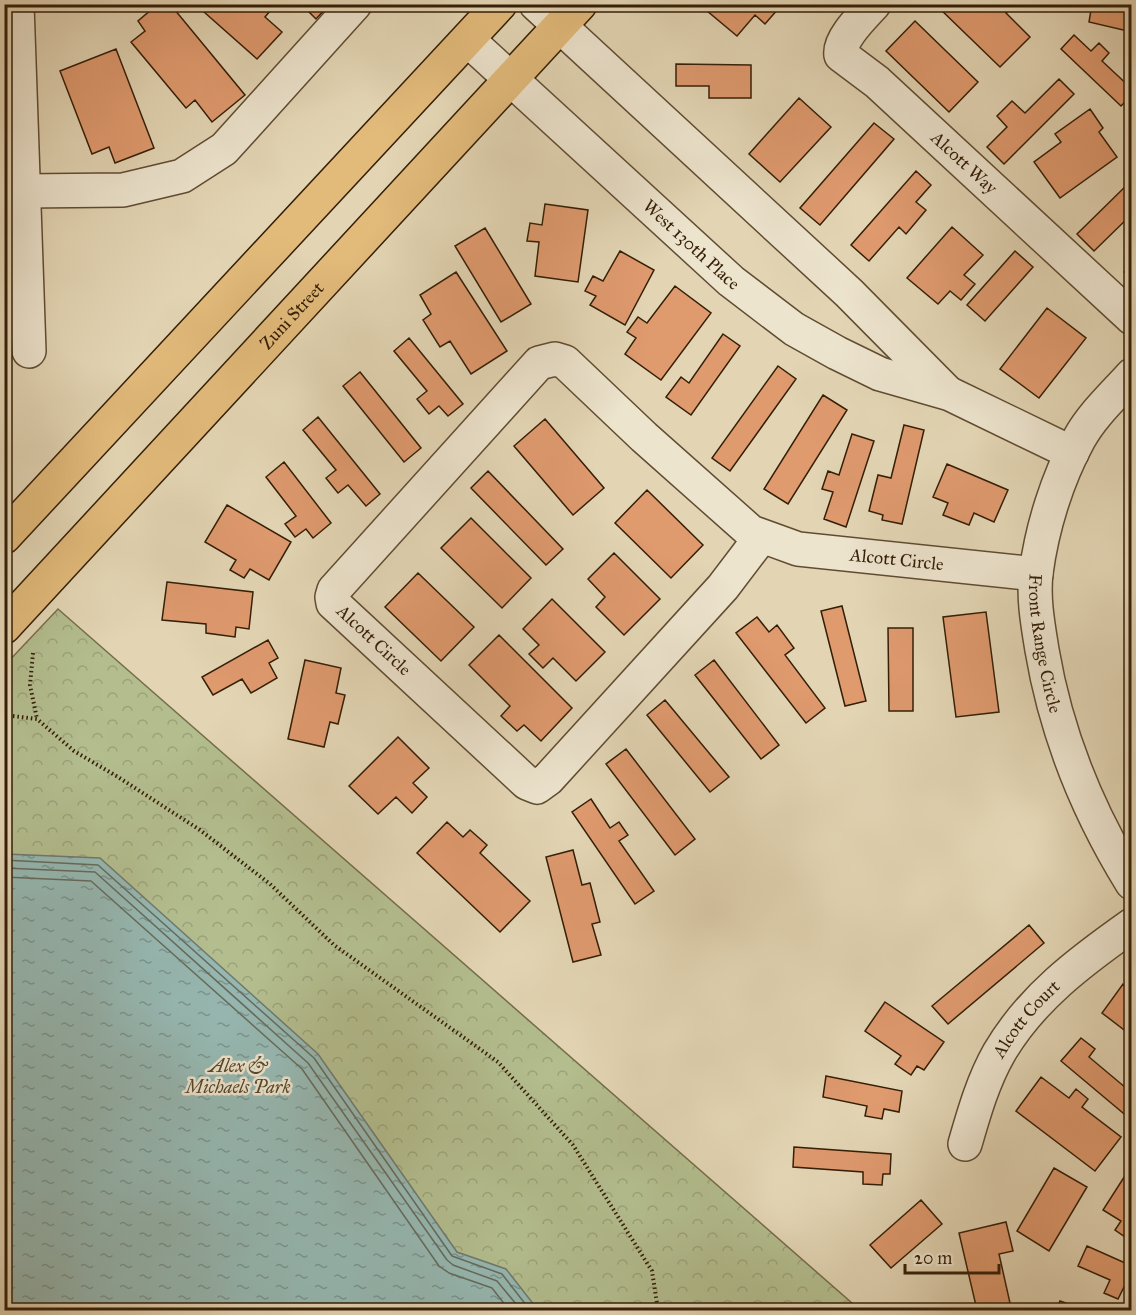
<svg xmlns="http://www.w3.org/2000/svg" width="1136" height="1315" font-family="'IM FELL Great Primer',serif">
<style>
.park{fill:url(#park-crowns);stroke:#746e4a;stroke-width:1.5}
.water{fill:url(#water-ripples);stroke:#6f7a6e;stroke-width:1.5}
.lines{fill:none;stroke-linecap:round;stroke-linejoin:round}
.shore{stroke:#656b5c;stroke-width:1.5}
.building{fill:#df9a6e;stroke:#341e07;stroke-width:1.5}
.minor-casing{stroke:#604c32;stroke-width:36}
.major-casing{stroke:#341e07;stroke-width:36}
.path{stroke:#341e07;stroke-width:4;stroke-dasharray:1.5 3;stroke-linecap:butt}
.minor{stroke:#ede4ce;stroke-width:33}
.major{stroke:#e2ba7a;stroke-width:33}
.labels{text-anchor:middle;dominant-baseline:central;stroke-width:5;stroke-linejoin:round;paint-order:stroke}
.street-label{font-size:18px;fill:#341e07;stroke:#ede4ce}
.park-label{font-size:18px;font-style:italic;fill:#544629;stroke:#ede4ce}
</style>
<defs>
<pattern id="park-crowns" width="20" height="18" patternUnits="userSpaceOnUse" patternTransform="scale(1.5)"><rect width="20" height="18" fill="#b3bd8e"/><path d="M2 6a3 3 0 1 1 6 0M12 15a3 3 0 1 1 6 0" fill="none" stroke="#9ba279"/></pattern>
<pattern id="water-ripples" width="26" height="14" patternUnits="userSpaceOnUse" patternTransform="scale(1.5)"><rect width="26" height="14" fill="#96b8b2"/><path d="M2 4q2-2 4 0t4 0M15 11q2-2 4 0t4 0" fill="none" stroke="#7b958f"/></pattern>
</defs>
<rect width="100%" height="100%" fill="#e3d5b4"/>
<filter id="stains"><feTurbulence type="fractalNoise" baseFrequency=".00333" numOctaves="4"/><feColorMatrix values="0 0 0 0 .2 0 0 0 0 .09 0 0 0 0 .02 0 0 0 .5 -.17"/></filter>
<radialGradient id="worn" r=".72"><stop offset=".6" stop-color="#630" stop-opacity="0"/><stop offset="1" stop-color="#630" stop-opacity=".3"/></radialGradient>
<path class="park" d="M58,609L860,1310H5L4,666Z"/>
<path class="water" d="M5,854L100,858L318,1054L457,1252L506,1269L538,1310H5Z"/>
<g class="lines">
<path class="shore" d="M4,860L98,865L314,1058L452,1256L502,1274L530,1310
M4,868L95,872L308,1063L447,1260L453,1265L497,1281L521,1310
M4,877L91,881L302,1069L439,1266L449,1273L492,1288L509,1310"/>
</g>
<path class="building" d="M158,4H170L245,95L212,122L195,100L186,108L131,42L145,31L138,21Z
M195,4H276L265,17L282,32L257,59Z
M301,4H330L316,19Z
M710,4H772L778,9L765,24L755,15L737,36L706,10Z
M939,4H1014L1006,13L1030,37L1000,67L937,6Z
M1092,4L1132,6V32L1089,22Z
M915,21L978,82L949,112L886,51Z
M1074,35L1091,51L1099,43L1109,53L1102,61L1132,89V95L1121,106L1061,49Z
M116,49L154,148L115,163L109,147L92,154L60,71Z
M676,64L751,65V98H709V86H676Z
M1059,79L1074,94L1004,164L987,147L1007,127L997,116L1012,101L1025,113Z
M799,98L831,127L780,182L749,154Z
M1090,109L1103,128L1099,132L1117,157L1060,198L1034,162L1061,142L1055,134Z
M874,123L894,139L820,225L800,208Z
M916,171L931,185L916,202L926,210L906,234L899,227L869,261L851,245Z
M1132,180V214L1094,251L1077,234Z
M545,204L588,210L578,282L535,276L539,242L527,241L530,223L542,225Z
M952,227L983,255L964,275L975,284L961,300L950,291L938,304L907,278Z
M485,228L531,304L501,322L455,246Z
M620,251L654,270L625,325L590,305L596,296L585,291L593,276L603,281Z
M1015,251L1033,267L985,321L967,305Z
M1132,265V279L1124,272Z
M456,272L507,351L471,374L450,341L440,347L423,320L431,314L420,295Z
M675,286L711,313L661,380L625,354L636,338L627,332L638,317L647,323Z
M1047,308L1086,338L1039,398L1000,369Z
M723,334L740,346L691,415L666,397L681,377L689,383Z
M409,338L463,404L448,416L439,406L429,414L417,399L427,391L394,351Z
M778,366L796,379L730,471L712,458Z
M360,372L421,448L404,462L343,386Z
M823,395L847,410L788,504L764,489Z
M318,417L380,494L366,506L348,485L338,493L326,478L336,470L303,430Z
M545,419L604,488L573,515L514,446Z
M904,425L924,430L902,524L882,520L883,515L869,511L878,475L891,478Z
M852,434L874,441L846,527L824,519L833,492L822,489L828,471L839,475Z
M284,462L331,523L313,538L306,529L295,537L285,524L296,516L266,477Z
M947,464L1008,490L994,522L974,513L969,525L943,515L948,503L933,497Z
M488,471L563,549L546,565L471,488Z
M647,490L703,545L671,578L615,523Z
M227,505L291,542L269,580L250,569L244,578L230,570L236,560L205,542Z
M471,518L531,578L502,608L441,548Z
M614,553L660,599L624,635L596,607L605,597L588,579Z
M418,573L474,627L441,661L385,607Z
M167,582L253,592L249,629L236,627L235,637L206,633V624L162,620Z
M552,599L605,652L576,681L553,658L543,668L529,654L539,645L523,629Z
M842,606L866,701L845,706L821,611Z
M986,612L999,712L956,717L943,617Z
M757,617L769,632L777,625L794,648L785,655L825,708L806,723L736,633Z
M888,628H913V711H889Z
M499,635L572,708L541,741L524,725L517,731L501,716L510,706L469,665Z
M268,640L278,658L269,663L277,678L251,693L242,679L213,695L202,677Z
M305,660L341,668L336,693L345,695L338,724L330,722L324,747L288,739Z
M714,660L779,745L761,759L695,675Z
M665,700L729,777L710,792L647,715Z
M398,737L429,768L413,783L427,797L412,813L396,797L378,814L349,786Z
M626,749L695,839L675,855L606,764Z
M591,799L610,828L619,822L628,835L619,841L654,891L635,904L572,812Z
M447,822L463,837L470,830L487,845L480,853L530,901L500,932L417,853Z
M573,850L582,885L590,883L600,922L592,924L601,955L573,962L546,857Z
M1029,925L1044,943L948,1024L932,1006Z
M1123,984L1132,991V1036L1102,1013Z
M885,1002L944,1042L924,1070L917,1066L911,1075L895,1064L901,1056L865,1031Z
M1081,1038L1095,1049L1089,1057L1132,1093V1115L1129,1118L1061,1061Z
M826,1076L902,1091L899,1112L884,1109L882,1119L865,1116L867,1106L823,1097Z
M1041,1077L1069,1098L1076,1089L1088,1099L1082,1107L1121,1137L1095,1171L1016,1111Z
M794,1147L891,1154L890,1174H883L882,1185L863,1184V1172L793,1167Z
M1054,1168L1087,1187L1049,1251L1017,1231Z
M1128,1171L1132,1173V1233L1128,1239L1115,1230L1121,1221L1103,1210Z
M921,1200L942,1224L891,1268L870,1245Z
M1006,1222L1013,1251L999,1254L1010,1303L977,1310L959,1233Z
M1087,1246L1132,1266V1290L1124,1287L1118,1299L1104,1293L1110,1280L1078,1266Z
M1060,1301L1086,1310H1056Z"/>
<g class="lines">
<defs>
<g id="minor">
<path d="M17,4L29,351"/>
<path d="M536,4L849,293L946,391"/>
<path id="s1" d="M874,4C864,15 838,40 841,55L877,82L1132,318"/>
<path id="s2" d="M468,40L731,281L794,329L837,353L880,374L950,394L1072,453"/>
<path d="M24,191L123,190L182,176L224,149L355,4"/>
<path id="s3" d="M1132,375C1114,395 1092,415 1079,439C1057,479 1042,528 1036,573C1033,599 1038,625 1042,650C1056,733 1088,812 1132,883"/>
<path id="s4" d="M761,537L723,587L548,779L537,787L527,783L333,603L332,597L334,590L539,363L555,359L565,362L644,437L751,532L798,549L1036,574"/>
<path id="s5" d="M965,1144C974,1113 983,1081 999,1053C1031,998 1081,961 1132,925"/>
</g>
<g id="major">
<path d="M4,537L500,4"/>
<path id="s6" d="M4,627L580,4"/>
</g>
</defs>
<use href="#minor" class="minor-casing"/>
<use href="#major" class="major-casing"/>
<path class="path" d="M33,653L30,685L37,719
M4,715L37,719L74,751L118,777L200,830L270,884L334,945L498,1062L573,1145L652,1271L658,1310"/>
<use href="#minor" class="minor"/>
<use href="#major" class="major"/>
</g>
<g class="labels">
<g class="street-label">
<text stroke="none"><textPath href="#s1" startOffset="226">Alcott Way</textPath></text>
<text stroke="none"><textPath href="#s2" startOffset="303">West 130th Place</textPath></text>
<text stroke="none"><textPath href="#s6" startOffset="424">Zuni Street</textPath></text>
<text stroke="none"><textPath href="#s4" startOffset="1359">Alcott Circle</textPath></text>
<text transform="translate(374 640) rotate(43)">Alcott Circle</text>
<text stroke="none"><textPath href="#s3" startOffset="296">Front Range Circle</textPath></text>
<text stroke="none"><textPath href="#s5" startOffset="141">Alcott Court</textPath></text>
</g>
<g class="park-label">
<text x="238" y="1066">Alex &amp;<tspan x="238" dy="21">Michaels Park</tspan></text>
</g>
</g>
<rect width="1136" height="1315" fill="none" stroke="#e3d5b4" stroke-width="24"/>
<rect x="6" y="6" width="1124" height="1303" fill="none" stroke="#341e07" stroke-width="3"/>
<rect x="12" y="12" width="1112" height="1291" fill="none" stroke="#341e07" stroke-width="1.5"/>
<path d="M905 1264v9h94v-9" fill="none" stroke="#341e07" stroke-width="3"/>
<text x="914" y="1264" font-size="18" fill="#341e07" stroke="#ede4ce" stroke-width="4.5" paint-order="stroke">20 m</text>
<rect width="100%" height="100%" filter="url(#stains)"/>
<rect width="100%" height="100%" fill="url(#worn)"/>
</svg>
